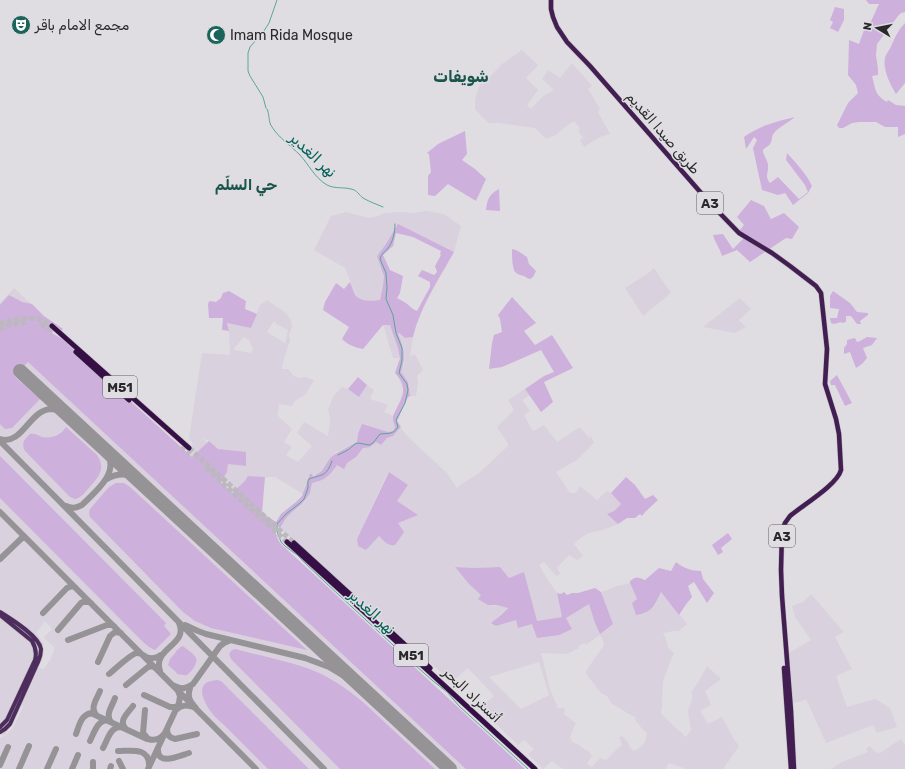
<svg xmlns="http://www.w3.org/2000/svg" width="905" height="769" font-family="Rubik,Vazirmatn,sans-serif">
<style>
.built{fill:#d9d1dd;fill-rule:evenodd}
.green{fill:#cdb0dc;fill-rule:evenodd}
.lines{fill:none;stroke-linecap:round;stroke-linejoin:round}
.stream{stroke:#5aa59a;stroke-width:1}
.taxiway{stroke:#969397;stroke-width:6}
.runway{stroke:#969397;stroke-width:14}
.motorway-tunnel{stroke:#bbb9bd;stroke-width:5;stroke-dasharray:5 2.5;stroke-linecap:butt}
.primary-casing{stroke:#bbb9bd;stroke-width:5}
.trunk-casing{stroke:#bbb9bd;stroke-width:5.5}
.motorway-casing{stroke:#bbb9bd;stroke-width:6}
.primary{stroke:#4d2d5d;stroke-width:4}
.trunk{stroke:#421e52;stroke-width:4.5}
.motorway{stroke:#360f47;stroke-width:5}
.labels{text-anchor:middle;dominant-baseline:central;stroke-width:3;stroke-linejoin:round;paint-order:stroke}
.shield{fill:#e0dde2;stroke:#605e61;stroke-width:1}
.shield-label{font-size:13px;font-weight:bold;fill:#29282a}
.poi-label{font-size:14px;fill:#29282a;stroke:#e0dde2;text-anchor:start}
.street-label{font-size:14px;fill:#29282a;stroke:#e0dde2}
.water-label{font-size:15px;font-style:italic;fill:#006258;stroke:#e0dde2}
.neighbourhood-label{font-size:15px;font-weight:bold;fill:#1b544c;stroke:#e0dde2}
.quarter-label{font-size:16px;font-weight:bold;fill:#1b544c;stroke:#e0dde2}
</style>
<rect width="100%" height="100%" fill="#e0dde2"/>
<path class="built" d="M522,50L538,65L526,78L538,90L527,105L531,109L543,96L554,90L542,79L548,70L560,78L572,63L592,86L588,89L600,109L598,112L610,134L600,137L584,147L580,140L583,138L578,131L580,128L574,121L565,127L556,135L546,139L535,128L499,123H488L475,109V99L478,89L481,83L483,84L502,64Z
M427,211L444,214L461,226L454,252L398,225L386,244L377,256L384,276L383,286L380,300L373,301H365L357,297L345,268L314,250L331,216L346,212L369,218L378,216L384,213L401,212L414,213Z
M654,268L671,293L643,316L625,288L647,274Z
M14,288L41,313L44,325L47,330L186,452L193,444L189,438L202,353L230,355L229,331L227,323L251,328L260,305L267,300L286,313L290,319L292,324V327L289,335L290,340L283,362L282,369H288L294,376L300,378L305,377L314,380L305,395L296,400L292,406L279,404L278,416L292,429L284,442L292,447L286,455L298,462L312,446L297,433L304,422L328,436L330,419L328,409L334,395L342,387L348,389L359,397L367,385L374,390L370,399L388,405L384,412L393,416L395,425L393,431L388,432L381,430L358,434L357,442L336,452L330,458L323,471L313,477L305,485L303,494L275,477H265L248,476L264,529L523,769H0V738L6,735H0V303ZM274,321L276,324L288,330L285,343L267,332ZM244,337L249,340L253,349L251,353L234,350V348ZM203,438L209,441L218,449L228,464L227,472L221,482L232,493L192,458L207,443ZM45,621L52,629L45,636L44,638L55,648L50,660L44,669L38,668L21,705L23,707L13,728L6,735L7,726L44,644L36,633Z
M740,298L751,309L739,320L746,327L735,333L703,327Z
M390,324L398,348L400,358H393L383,325Z
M399,333L405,338L413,337L410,357L415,354L423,370L417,376L418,383L416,396H410L408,382L401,372L404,365V359L402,345L397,334Z
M525,389L530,395L522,400L530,411L524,415L531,428L534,431L544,425L557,442L580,427L589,438L591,436L594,443L577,460L556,472L570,493H576L580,486L597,500L607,491L611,493L621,504L614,511L608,514L618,524L603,530L589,533L582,537L574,544L583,556L577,560L569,555L557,568L560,573L558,576L555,575L544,562L539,565L548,580L557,593L562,617L537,621L509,578L500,567L474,568L455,567L469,584L482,595L478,598L495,606L497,605L508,607L492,623L496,626L516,620L518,627L532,624L572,629L566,618L589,603L595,623L600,633L613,624L601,592L610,589L613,587L630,583L637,599L655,605L661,592L687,624L679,631H674L663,633L666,639L668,647L674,653L667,670L663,682L662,705L661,713L666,719L686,737L691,730L688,711L692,699V691L699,681L707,666L721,679L705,691L711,705L700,711L708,724L722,717L734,739L739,746L724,768L725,769H686L669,763L666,769H563L552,761L543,769L528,754L534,749L524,740L518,745L480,708L494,696L468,668L452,682L419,653L390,627L363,606L280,528L286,518L292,512L300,507L305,502L310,493L312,483L318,482L327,477L333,472L337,465L347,463L356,457L363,447H370L376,442L381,445L387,438L393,436L401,428L410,439L447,473L457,488L463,483L479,473L509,445L497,427L514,410L508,400ZM388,472L397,501V523L386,543L379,536L358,546L357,539ZM600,635L603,641L604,645L588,668L586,672L587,675L601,693L607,696L611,703L636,718L635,720L644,731L647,733L645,742L638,749L634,751L629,746L628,742L622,736L619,738L622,744L621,746L619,747L606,760L600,758L592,767L587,764L592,755L586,749L585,750L579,745L572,742L570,737L576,723L564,714L565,709L562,708H558L550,689L541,653L567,654L579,648V646L584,643L586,645ZM539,662L549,695L521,709L489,677Z
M811,594L844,632L835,637L852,669L836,676L847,707L875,699L890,708L897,727L877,733L873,725L826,743L806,699L802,701L792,703L789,653L811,640L795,617L792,606L803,602Z
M901,739L905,745V769H831L842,762L868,752L866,749L870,746L875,752L880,753Z"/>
<path class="green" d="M866,0H905V12L901,13L898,16L877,44L876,55L878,69V75L872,76C876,90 874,94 887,102L888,100L896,105L905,106V134L898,137V127H885L876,122H859L852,123L843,128H839L837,125L848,103L858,93L856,85L848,75L849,40L859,44L864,30H867L879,4H869Z
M835,7L844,9V20L838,32L830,28L833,22L830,20Z
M905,23V83L896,94C890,84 881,67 886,55C888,51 891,48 892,44C895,37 899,29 905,23Z
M795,117C789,122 779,127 774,133C771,136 773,140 770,144C769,146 764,148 763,150C762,153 768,161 768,165C769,173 764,175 770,183L778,177L799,199L808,192L805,185L786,160L787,153C796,163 806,173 812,186L808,193L793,205L785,193L778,195L762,190L753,148L757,140L754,137L746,149L744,137C761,125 775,122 795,117Z
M465,131L467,154L462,160L475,169L486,179L476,201L448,184L435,196L428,195V176L431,172L429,154L427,153L438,144Z
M499,189L500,211L486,210C487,200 489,194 499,189Z
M751,200L764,206L771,219L784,213L799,227L792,239L786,238L750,262L737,250L722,256C720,248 715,243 713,235L723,234L733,249L743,239L739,231L744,225L737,217Z
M398,224L454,252C439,279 420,307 413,337L405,338L399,333L398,334C404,348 406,358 401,372L408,382L410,396L408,397L397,421L401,427L393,436L387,438L381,445L376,442L370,447L363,448L356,457L347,463L344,469L337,465C331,475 324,481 312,483L310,493L306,499L302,504L292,512L286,518L280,528L276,525C275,532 276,538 281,544L525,769H466L28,362L14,376L40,399L12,428L5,429L0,424V305L9,295L22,302L32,304L44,316L63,329L60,332L54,330L52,333L62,339L192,457L209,441L218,449L246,452V466L228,464L227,472L221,482L232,493L245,481L248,476L265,477L262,513L276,522L281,514L296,502L302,496L310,474H312L313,477L322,471L330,458L335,454L357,442L358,434L362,424L388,432L393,431L395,427L393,420V416C401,398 410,390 395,373L400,358L398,348L390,325H383L363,349C354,347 348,345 342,339L349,327L323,310L325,302L336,283L344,289L350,282C352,286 354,294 357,297C363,302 373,301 380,300L383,286L384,276L377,256L386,244ZM396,233L413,237L441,251L440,254L441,255L435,266L437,272L434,275L422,270L418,276L430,282V287L417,311L413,309L406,303L397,298L400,293L403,276L390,270L383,255L393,246Z
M512,249C518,250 522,254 527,257L529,264L536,271L533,277L530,279C528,279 526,277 524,276C521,275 518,275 515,272C512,267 512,255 512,249Z
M229,291L246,301L245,309L257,314L251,328L227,323L229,331L222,330L223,318H209L208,305L209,301L216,302L221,298L223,293Z
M833,291L850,303L857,312L868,313V315L860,321L861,324H857L851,316H846V322L842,323L841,322L834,324L831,323L830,318H837L839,309L830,308V296Z
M512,297L536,323L524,331L535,345L552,335L573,368L544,382L553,402L541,412L525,389L544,376L554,372L541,350L502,367L489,369L492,343L494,335L502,332L500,319L498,315Z
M867,337L877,338L872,345L863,348L867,358L862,364L856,368L850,352L844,354V348L847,344V340L855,338L857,342L860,341Z
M837,375L852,403L845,406L835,385H831L830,381Z
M358,377L367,385L359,397L348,389Z
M66,427L97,455C107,470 97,478 88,489C84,493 81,498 75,499L70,497L25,451C21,443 24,440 30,434C35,433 37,435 42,437C52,439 61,435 66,427Z
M0,456L166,623L164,626L171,634L155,650L149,647L143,642L0,498Z
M389,472L408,485L397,501L418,515L398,523L404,532L395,545C387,546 384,541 379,536L366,550L358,546L357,539Z
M626,477L635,485L645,499L653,495L658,500L645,512L642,516L640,514L635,518H627L618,524L607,514L614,511L621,504L611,493Z
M116,483H124L130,487L307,650L211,628L195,621L183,612L90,517L89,513L90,509L109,487Z
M728,533L732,539L721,548L723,552L718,555L712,545Z
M676,562C683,568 692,571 701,571L703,579L714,593L707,603L694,582L688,586L692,597L687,603L679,615L661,592C654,606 653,612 636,615L632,603L637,599L630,583V581C637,576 637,577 645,580L659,568L671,571Z
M455,567L474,568L500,567L509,578L524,572L537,621L562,617L557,593L561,594L564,592L567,595L572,593H578L595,588L601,592L613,624L600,634L595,623L589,604L566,618L572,629L559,635L537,638L532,624L518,628L516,620L496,626L491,623L501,615L508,608L497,605H488L478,599L481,595L469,584Z
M182,646L184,647C188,650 194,654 196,658C198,664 191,672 187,675C184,676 180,674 177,674L176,672L168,665L170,659L176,652V651Z
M235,649C258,655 281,660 304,667C326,674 346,688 364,703L435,769H340L231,659C228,654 230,650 235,649Z
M217,680L221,681L309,769H268C254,755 240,741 226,727C221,722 213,716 209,709C201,697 196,681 217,680Z"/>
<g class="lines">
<path class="stream" d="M266,108L263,97L250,76L248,71V53L250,47L256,40L262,34L269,23L277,0
M267,109C270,115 268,122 272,127C279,138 291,146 300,155C309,165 315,178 327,185C335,189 344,187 351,189C357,190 359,195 363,198C370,202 376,204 383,207
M338,455L348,450L355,444L358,443L369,445L373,443L380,434C388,433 393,435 398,427L396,420L405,403L408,390L407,384L399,373L402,360V348L396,333L393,315L386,299L387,288L386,273L380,259C382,253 385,252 388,248C393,242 395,232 395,224
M332,461C326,477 323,474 309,479L308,481V488L304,499L300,503L286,514L277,524V531L281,542L285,546L297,555L304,562L326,583L406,657L433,681L447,692L459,706L528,769"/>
<path class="taxiway" d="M0,439C22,446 29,411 50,409C56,409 60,411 65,412
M0,441L324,769
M107,479C117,473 127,473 137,478
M66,506C72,509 76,508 82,505C95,492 121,472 106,452C105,449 102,447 100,444
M0,512L256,769
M0,559L24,536
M43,613L67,588L72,586L75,587
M185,625L198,631L206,634L305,658L329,667L344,676L364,689
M58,630L81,603L85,601L91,603
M68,640L107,625H111L114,626
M98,662L110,636L115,632L121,633
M160,671C152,648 189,645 179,623
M109,674C114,670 132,653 137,653C141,653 143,655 146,657C151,659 157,658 161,655
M126,685L148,667L152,666L156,668
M175,686C182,690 187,688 193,684L220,646L224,643L231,640
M144,695L170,707H176L178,705
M145,710L143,733L148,739C155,741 160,739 164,734
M176,710C182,704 188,705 196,708C190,702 187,697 190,688
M97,716C89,708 97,699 100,691
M111,722C105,714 112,707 115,698
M126,729C118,721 127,714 133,706
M167,729C167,734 169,738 175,739L197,734
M76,734C79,726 81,715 91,713L147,739
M90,741C94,733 97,721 107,720
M103,748C108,739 110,727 121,727
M158,750C158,766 179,756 189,753
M118,751C131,751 149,747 149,765
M119,761L123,769
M0,765L8,747
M19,769L29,746
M47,769L56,749
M72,769L78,755
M93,769V762
M110,769L111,766
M148,769L179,703L180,696L178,691"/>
<path class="runway" d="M20,371L450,769"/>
<path class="motorway-tunnel" d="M0,324C8,320 29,317 38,319C43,321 47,324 52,326
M41,324L51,330
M0,330L8,325L27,322
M182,446L190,454
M189,448L294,543
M206,468L287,542"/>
<defs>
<path id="primary" d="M0,612C11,619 39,636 41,649C41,654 40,658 38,662L10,724L5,729L0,732
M0,615L32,641C36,648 37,653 35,660L7,720L0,727"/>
<path id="trunk" d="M551,0V9L553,17L557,27L567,42L590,66L709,202L739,233L772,253L790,266L816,286L821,293L827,349L825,384L836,419L839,434L841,470C837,485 803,505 790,516L785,523L782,531L781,570L782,596L791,711L794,769
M784,668L791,769"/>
<path id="motorway" d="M52,326L189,448
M76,352L129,400
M287,542L361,609L535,769
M294,543L352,596
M389,630L430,668"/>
</defs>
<use href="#primary" class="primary-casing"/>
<use href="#trunk" class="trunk-casing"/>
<use href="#motorway" class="motorway-casing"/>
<use href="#primary" class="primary"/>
<use href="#trunk" class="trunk"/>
<use href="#motorway" class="motorway"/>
</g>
<defs>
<symbol id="theatre-disc" viewBox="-11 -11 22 22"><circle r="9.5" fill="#1a645b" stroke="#e0dde2"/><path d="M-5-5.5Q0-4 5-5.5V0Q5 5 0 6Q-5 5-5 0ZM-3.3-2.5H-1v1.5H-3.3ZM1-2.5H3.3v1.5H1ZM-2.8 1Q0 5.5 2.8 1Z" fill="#fff"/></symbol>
<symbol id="mosque-disc" viewBox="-11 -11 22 22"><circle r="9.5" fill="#1a645b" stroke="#e0dde2"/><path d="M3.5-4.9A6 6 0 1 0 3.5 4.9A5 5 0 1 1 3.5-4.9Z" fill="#fff"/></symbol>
</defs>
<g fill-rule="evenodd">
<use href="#theatre-disc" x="10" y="14" width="22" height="22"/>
<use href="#mosque-disc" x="205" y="24" width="22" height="22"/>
</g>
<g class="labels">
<g class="shield">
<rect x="697" y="192" width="26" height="22" rx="3"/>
<rect x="103" y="376" width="34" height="22" rx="3"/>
<rect x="769" y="525" width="26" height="22" rx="3"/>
<rect x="394" y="644" width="34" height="22" rx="3"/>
</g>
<g class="shield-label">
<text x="710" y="203">A3</text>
<text x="120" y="387">M51</text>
<text x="782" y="536">A3</text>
<text x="411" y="655">M51</text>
</g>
<g class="poi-label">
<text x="35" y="25">مجمع الامام باقر</text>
<text x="230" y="35">Imam Rida Mosque</text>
</g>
<g class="street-label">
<text transform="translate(663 133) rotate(49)">طريق صيدا القديم</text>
<text transform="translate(472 695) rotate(43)">أتستراد البحر</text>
</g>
<g class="water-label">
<text transform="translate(313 155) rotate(43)">نهر الغدير</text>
<text transform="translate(372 612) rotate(43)">نهر الغدير</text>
</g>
<g class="neighbourhood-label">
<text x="246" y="185">حي السلّم</text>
</g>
<g class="quarter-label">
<text x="461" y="76">شويفات</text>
</g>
</g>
<g transform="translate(877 28) rotate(280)" stroke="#e0dde2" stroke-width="3" paint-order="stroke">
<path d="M0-3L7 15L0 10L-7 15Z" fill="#29282a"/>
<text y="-6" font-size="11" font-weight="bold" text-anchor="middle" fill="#29282a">N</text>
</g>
</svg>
